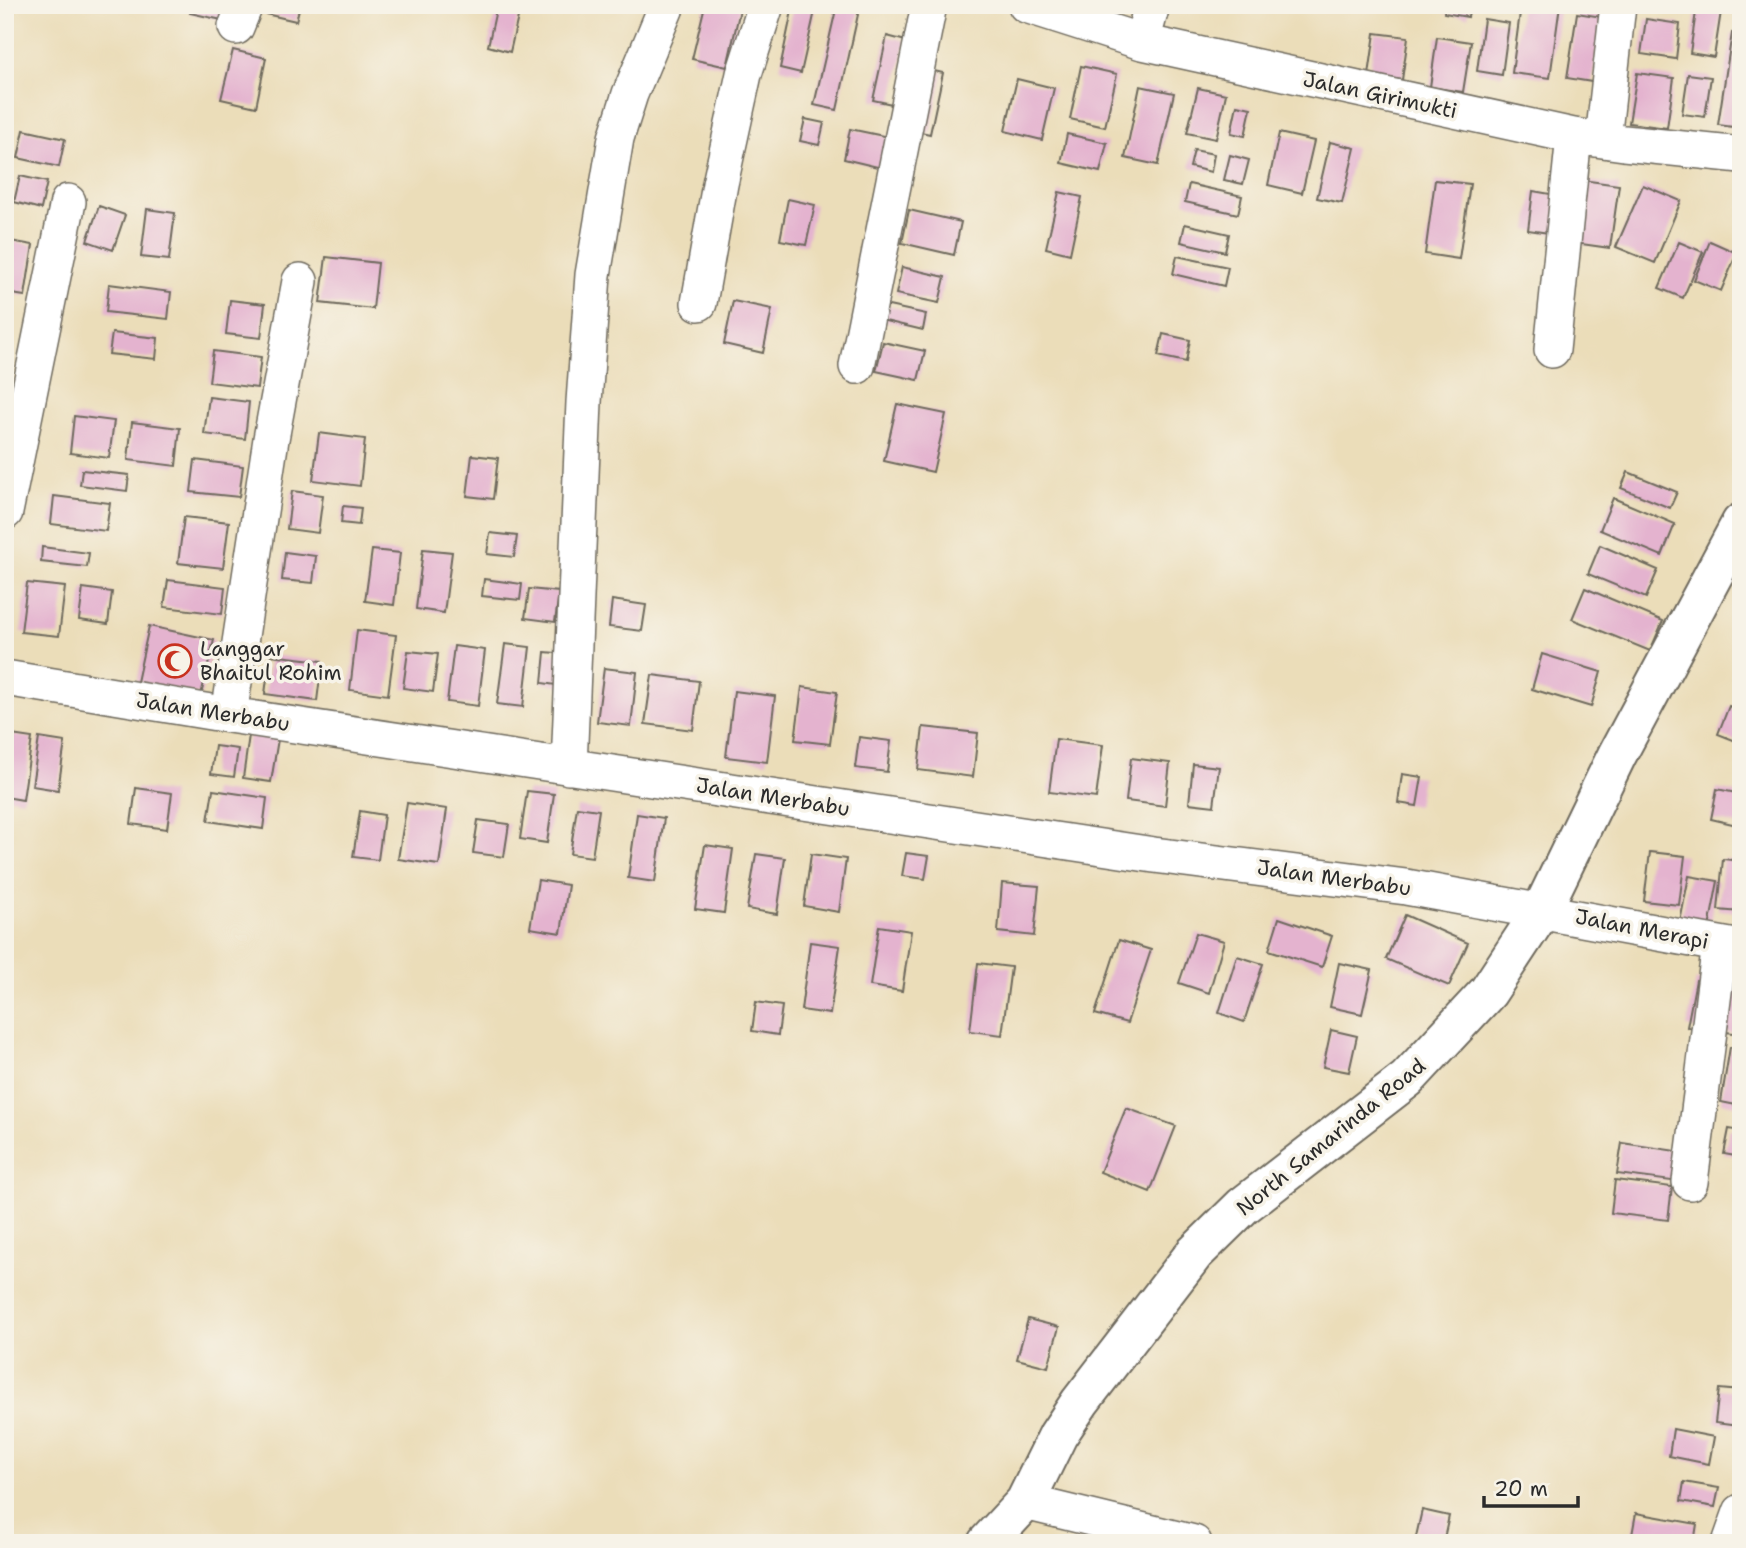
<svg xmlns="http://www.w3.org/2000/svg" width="1746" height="1548" font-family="'Shantell Sans',sans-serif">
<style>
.building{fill:#e4b3cf}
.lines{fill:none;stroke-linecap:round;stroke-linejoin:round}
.street-casing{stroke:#6e695d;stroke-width:38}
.highway-casing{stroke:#6e695d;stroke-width:42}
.street{stroke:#fff;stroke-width:35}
.highway{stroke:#fff;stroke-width:38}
.labels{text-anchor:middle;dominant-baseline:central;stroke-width:7;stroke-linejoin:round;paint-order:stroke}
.street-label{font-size:21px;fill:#2b2b2b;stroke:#f7f3e8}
.poi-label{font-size:21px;fill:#2b2b2b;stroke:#f7f3e8;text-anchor:start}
</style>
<rect width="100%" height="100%" fill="#f7f3e8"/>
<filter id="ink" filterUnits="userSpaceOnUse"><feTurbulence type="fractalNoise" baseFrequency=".0143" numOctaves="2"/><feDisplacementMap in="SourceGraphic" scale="14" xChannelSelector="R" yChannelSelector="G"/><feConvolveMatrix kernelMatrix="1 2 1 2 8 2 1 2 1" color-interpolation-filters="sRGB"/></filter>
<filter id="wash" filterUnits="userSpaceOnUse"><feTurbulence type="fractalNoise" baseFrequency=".00686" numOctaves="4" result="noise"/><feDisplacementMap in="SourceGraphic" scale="28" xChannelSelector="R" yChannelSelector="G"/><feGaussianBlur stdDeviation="1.57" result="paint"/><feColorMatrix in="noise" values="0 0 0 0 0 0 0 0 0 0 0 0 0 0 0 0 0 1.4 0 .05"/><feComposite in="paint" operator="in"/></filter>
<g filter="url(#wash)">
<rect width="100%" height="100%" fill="#ebddb9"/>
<g id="blocks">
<path class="building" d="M191,5H225L222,20L190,13Z
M263,5H300L296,21L261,13Z
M497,5L520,8L510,52L488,46Z
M705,5H741L727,67L692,59Z
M837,5L859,10L837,110L814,105Z
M1321,5H1351L1350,11Z
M1445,5H1470L1468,17L1444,13Z
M1521,5H1560L1550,78L1512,73Z
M1697,5H1722L1714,57L1690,53Z
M793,6L815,11L801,73L780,68Z
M1577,13L1602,17L1592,82L1567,78Z
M1484,19L1509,23L1502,75L1477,71Z
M1646,19L1680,24L1676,59L1641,54Z
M1375,33L1408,37L1402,80L1369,75Z
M1732,33L1741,35V128L1718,125Z
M887,36L906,41L892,104L873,100Z
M1437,37L1471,42L1463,92L1430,87Z
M233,50L266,58L256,107L221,99Z
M1081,66L1117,74L1105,127L1070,119Z
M921,68L943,73L930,134L907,129Z
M1637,73L1674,78L1667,128L1629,123Z
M1688,74L1711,77L1705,117L1682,114Z
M1017,79L1054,88L1042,140L1005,131Z
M1140,86L1174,93L1158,165L1125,158Z
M1198,88L1226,94L1216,139L1187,133Z
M1237,105L1251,108L1245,136L1231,133Z
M805,119L824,123L819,145L800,141Z
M850,129L893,138L886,169L844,159Z
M24,130L65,139L59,167L18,158Z
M1279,133L1314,141L1302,193L1268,185Z
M1067,134L1107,143L1100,172L1061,163Z
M1330,142L1355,148L1342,203L1317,198Z
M1194,150L1214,154L1211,172L1190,167Z
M1230,155L1249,160L1243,184L1224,180Z
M20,176L47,182L41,209L14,202Z
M1435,180L1470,184L1459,259L1425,254Z
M1582,180L1619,185L1610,248L1574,243Z
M1189,184L1242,196L1238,214L1185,202Z
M1643,185L1681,201L1655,263L1616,247Z
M1533,191L1562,196L1556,234L1528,230Z
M1059,192L1082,197L1070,254L1046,248Z
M788,199L815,205L806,245L780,240Z
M99,206L125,215L113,250L87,241Z
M147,209L175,213L169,260L141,257Z
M909,210L961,222L954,255L902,243Z
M1185,224L1229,234L1225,252L1181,242Z
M5,240L33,245L25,296L5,293Z
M1710,241L1737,253L1721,291L1694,280Z
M1679,242L1703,252L1683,298L1659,288Z
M1177,256L1228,267L1224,286L1173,274Z
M326,257L378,263L373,309L320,303Z
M902,267L945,277L939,303L896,294Z
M109,284L171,292L168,319L106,312Z
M230,300L265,304L261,338L226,334Z
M733,301L772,309L763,353L724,344Z
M884,305L926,314L923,330L881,320Z
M112,333L158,338L156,359L109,354Z
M1163,334L1190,340L1186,362L1158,356Z
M883,342L925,351L918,380L876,371Z
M213,351L261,357L257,388L209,382Z
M209,397L249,402L245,439L204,434Z
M897,404L946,414L933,472L884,461Z
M74,416L114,421L109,458L70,453Z
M132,422L180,428L176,466L128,460Z
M319,433L365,439L360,486L313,480Z
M472,455L498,458L493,499L467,496Z
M195,460L243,466L239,497L191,492Z
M82,470L129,475L127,491L80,485Z
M1628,472L1677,492L1670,508L1621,488Z
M292,491L323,495L318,533L287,529Z
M54,496L110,503L106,531L51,524Z
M1613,498L1675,524L1662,556L1600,530Z
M343,506L361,508L359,525L341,523Z
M184,517L229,522L223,568L178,563Z
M490,533L517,536L514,557L487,554Z
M1600,545L1658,570L1646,598L1588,574Z
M42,547L89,553L87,567L41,562Z
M423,549L452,552L444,613L416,609Z
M372,550L400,553L394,605L365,601Z
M285,552L316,556L313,583L282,580Z
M484,579L522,584L520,600L482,596Z
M168,580L225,587L222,614L164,607Z
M27,583L65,587L59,636L21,632Z
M83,588L112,592L108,624L79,620Z
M1585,588L1663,621L1650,651L1572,619Z
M529,589L559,592L555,622L525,618Z
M612,600L646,605L642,631L609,627Z
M149,626L214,640L201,695L137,682Z
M357,630L396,635L388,695L350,690Z
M505,644L530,647L523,707L497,704Z
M454,646L485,650L478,706L447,702Z
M408,651L438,654L433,692L403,688Z
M545,652L566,654L563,686L542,683Z
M1542,654L1601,672L1591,707L1532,689Z
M270,655L322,661L317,701L265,694Z
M604,668L637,672L631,726L597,722Z
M652,675L699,681L693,730L645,724Z
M802,687L837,692L830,744L795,740Z
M734,691L775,696L767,762L726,757Z
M1729,706L1741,711V743L1718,734Z
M923,727L978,733L973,777L918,770Z
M5,734L32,738L23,800L5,797Z
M249,735L278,739L271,782L243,778Z
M859,737L891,741L887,772L855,768Z
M39,738L65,742L58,790L32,786Z
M1056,739L1103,745L1096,798L1049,792Z
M215,746L238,749L234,777L211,774Z
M1131,758L1170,763L1165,806L1126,801Z
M1193,764L1219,767L1214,806L1189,803Z
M1402,774L1422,777L1417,806L1398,803Z
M136,788L172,793L167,829L131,824Z
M1717,789L1741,794V826L1711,819Z
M213,790L267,798L263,829L208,821Z
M527,791L554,794L547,843L520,839Z
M407,803L447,809L439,865L398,859Z
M577,807L599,810L592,857L570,854Z
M360,811L384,815L378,860L353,857Z
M637,814L664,818L655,882L628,878Z
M478,820L509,824L504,857L473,853Z
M705,845L733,849L724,913L695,909Z
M1650,852L1685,856L1679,905L1644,901Z
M906,853L929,856L925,879L902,876Z
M756,854L785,858L777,914L747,909Z
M811,854L846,859L839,912L804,906Z
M1723,859L1741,861V912L1718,910Z
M1689,876L1718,881L1708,933L1679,927Z
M538,880L568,885L561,933L530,928Z
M1002,883L1039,886L1034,936L998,932Z
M1405,915L1468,943L1449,986L1386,959Z
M1279,918L1332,936L1322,967L1269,950Z
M879,926L911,931L902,991L870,986Z
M1196,933L1224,941L1209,993L1179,983Z
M1119,940L1151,950L1127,1023L1095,1014Z
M810,942L840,946L830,1014L801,1010Z
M1237,956L1263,964L1244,1022L1219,1013Z
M978,963L1011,967L1002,1035L970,1031Z
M1339,963L1372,970L1362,1014L1330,1007Z
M1696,980L1709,982L1701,1030L1687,1027Z
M1724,982L1741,984V1034L1718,1031Z
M756,1002L782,1006L778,1035L752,1031Z
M1331,1030L1357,1036L1349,1072L1323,1067Z
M1730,1047L1741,1048V1106L1721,1102Z
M1126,1108L1176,1126L1150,1192L1100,1172Z
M1729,1129L1741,1131V1157L1724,1154Z
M1622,1143L1683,1152L1679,1182L1617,1174Z
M1615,1180L1672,1187L1668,1220L1611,1213Z
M1028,1319L1059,1327L1048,1367L1017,1359Z
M1719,1389L1741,1391L1739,1426L1715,1423Z
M1673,1429L1714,1437L1709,1464L1669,1456Z
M1684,1482L1719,1488L1715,1507L1681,1501Z
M1422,1510L1449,1516L1443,1543L1415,1541Z
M1636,1513L1697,1524L1694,1543H1677L1632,1535Z"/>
</g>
</g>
<g filter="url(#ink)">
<use href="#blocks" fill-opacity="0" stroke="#6e695d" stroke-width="2"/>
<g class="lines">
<defs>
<path id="street" d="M1026,5L1142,42L1574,136L1624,143L1741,155
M236,27L245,5
M1142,42L1152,5
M1603,140L1618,5
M699,303L720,184L744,74L766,5
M1552,350L1574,136
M857,366L929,5
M5,512L68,202
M5,678L229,715L1154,855L1406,887L1741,948
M229,715L271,439L300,281
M569,767L584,402L593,275L616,138L630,94L667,5
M1690,1182L1720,944
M1025,1502L1194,1543
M1730,1543L1741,1512"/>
<path id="highway" d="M987,1543L1025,1502L1058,1435L1080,1402L1194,1254L1243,1206L1407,1079L1488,992L1542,910L1617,755L1741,523"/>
</defs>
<use href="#street" class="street-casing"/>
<use href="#highway" class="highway-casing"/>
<use href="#street" class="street"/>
<use href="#highway" class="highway"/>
</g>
</g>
<defs>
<symbol id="mosque-ring" viewBox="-11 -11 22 22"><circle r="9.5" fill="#f7f3e8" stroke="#c8321e" stroke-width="1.5"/><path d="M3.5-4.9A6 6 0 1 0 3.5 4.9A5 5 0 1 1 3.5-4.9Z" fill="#c8321e"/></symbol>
</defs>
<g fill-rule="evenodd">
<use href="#mosque-ring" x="156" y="642" width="38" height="38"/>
</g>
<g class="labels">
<g class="street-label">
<text transform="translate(1380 95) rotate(12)">Jalan Girimukti</text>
<text transform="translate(213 712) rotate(9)">Jalan Merbabu</text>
<text transform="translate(773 797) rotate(9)">Jalan Merbabu</text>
<text transform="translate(1334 878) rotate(8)">Jalan Merbabu</text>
<text transform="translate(1642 929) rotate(11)">Jalan Merapi</text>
<text transform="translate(1331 1137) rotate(-39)">North Samarinda Road</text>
</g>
<g class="poi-label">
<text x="200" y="649">Langgar<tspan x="200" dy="24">Bhaitul Rohim</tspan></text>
</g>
</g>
<rect width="1746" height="1548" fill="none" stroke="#f7f3e8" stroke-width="28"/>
<path d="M1484 1496v10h94v-10" fill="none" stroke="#2b2b2b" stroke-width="3.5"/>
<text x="1494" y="1496" font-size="21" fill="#2b2b2b" stroke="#f7f3e8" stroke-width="5" paint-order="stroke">20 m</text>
</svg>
